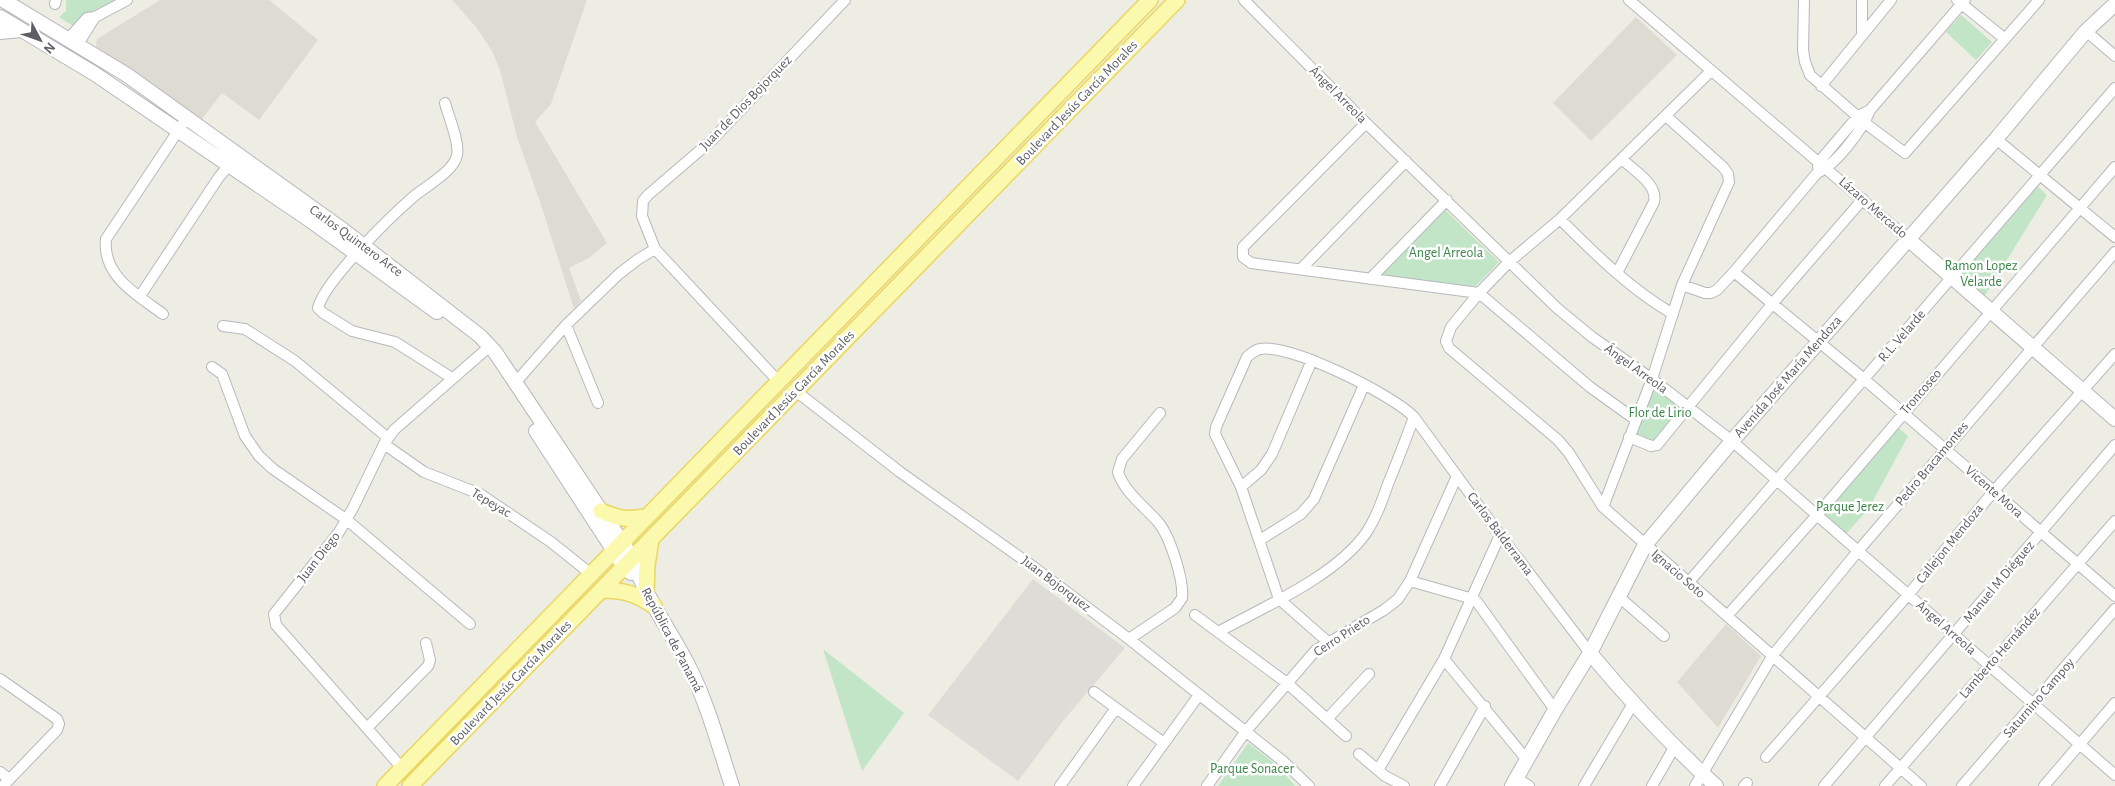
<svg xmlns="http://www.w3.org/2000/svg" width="2115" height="786" font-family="'Alegreya Sans',sans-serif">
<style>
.industrial{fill:#dddcd6}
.education{fill:#dedcd2}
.green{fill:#c2e4c7}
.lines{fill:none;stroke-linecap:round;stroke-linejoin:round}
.street-casing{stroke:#b7b8bd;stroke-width:12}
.secondary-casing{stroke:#b6b7bd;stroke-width:16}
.primary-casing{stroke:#ead661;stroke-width:18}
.street{stroke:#fff;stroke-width:10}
.secondary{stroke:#fff;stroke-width:14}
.primary{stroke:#faf9ad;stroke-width:15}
.labels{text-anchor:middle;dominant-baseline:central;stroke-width:5;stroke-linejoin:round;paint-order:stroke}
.street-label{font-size:14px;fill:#5c5e64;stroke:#fff}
.park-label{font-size:14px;fill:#3a8548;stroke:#fff}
</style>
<rect width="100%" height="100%" fill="#eeede4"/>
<path class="industrial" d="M1033,579L1125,648L1063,721L1018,781L928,715Z"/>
<path class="education" d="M160,0H269L318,40L259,120L222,93L201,120L96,47L97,39Z
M452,0H587L551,104L535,122L607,243L589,258L569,268L581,301L574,309L541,205L517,137L500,70L492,51L476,27Z
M1636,17L1677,55L1591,141L1553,103Z
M1726,624L1761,656L1718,728L1677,682Z"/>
<path class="green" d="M66,0H117L76,28L59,17L66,11Z
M1961,15L1992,42L1976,60L1946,32Z
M2037,186L2047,195L1984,297L1960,276Z
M1445,210L1499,262L1474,288L1382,275Z
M1654,388L1683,409L1656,443L1636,433Z
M1899,428L1908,436L1869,508L1846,534L1823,515Z
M823,649L904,713L862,771Z
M1248,743L1278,766L1295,786H1218Z"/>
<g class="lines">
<defs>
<path id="street" d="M1244,0L1366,123L1557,308L1592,337L1652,379L1732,441L2115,775
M1629,0L1908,239
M1804,0L1803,50L1805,62L1810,75L1865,123L1905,153L2039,0
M1862,0V33
M1957,0L2005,39
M55,4L56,0
M2086,31L2115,56
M69,38L87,18L95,17L127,0
M78,44L95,17
M1711,71L1560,219L1509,262L1479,293L1451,327L1446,341L1449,348L1558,440L1569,453L1603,507L1921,786
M1821,86L1891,0
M445,103C448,115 460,143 457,155C454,172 424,187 412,198C390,217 324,282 318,308L323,313L352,331L395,342L452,378
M1366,123L1243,247V257L1251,263L1479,293L1590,387L1636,420
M1996,139L2115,237
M1818,167L1819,162L1858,116L1870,110L1965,0
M1560,219C1595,254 1630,289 1673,314
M1301,269L1406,161
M1734,272L1864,379L2115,596
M1617,273L1654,202C1658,184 1634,171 1622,159
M1370,279L1447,200
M1682,285L1705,293H1711L1717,290L1734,272L1817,173C1836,165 1863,129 1870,110
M140,296L219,177L233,161
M163,314C137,295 102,276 106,239L186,119
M566,325L598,403
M223,326L245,329L295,361L388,438
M212,367L222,374L245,436L259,456L273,469L347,520L470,624
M779,382L655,249L642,216L643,201L648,195L712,140L845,0
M515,383L566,325L619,274L637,260L655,249
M797,392L900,472L1035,568L1129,639L1284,762L1309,786
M1629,437L1651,446L1657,445L1773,303L1863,199
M384,444L424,472L480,494L551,542L591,574
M1241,487L1261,470L1272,454L1312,360
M1603,507L1652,379L1682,285L1729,182L1728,174L1723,167L1666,116
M1260,540L1301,514L1314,499L1364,385
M1410,581L1473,599L1477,602L1555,710
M1688,583L2115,88
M1618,596L1664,636
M1195,615L1287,683L1346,736
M1727,616L1817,515L2115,167
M1218,632C1264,607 1336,576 1366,533C1376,518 1382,501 1388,484C1397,462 1406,439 1414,417
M1129,639L1175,608L1182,598C1184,580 1170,536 1158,522C1145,507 1124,492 1118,472L1122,459L1160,413
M1328,642L1279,599L1241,487L1215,434L1216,427L1247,357C1251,354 1254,350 1260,349C1290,343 1393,395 1414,417L1500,535L1590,653
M1444,659L1527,760
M0,679L57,719L59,724L57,730L3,786
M1094,692L1164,743
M1328,718L1369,674
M367,728L428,666L430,660L426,643
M1359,754L1385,776L1404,786
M1766,757L1908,595L1993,492L2115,354
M402,768L276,625L274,614L339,532L353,508L384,444L394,430L490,346
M1378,770L1444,659L1500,535
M0,772L9,779
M1517,778L1529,786
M1060,786L1116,708
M1133,786L1199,695
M1207,786L1246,731L1316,650L1384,610L1398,599L1410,581L1457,476
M1440,786L1485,706
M1584,786L1634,702
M1652,786L1675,746
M1695,786L1773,655L1858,551L2115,252
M1744,786L1747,783
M1824,786L2115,445
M1885,786L2115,521
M1962,786L2115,609
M2044,786L2115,703"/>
<path id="secondary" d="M3,0L127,75L343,230L480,336L495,352L633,559C645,598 671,631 689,667C708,704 719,747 732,786
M0,17L95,74L314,223L437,312
M0,32L21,30
M1908,239L2115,419
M536,431L614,551L624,567L631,573
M1590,653C1629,700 1671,745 1716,786
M1512,786L1555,710L1590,653L1645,545L1732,441L1996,139L2086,31L2115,4"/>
<path id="primary" d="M601,511C619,519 626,520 646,517
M602,590C624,590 636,594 654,606
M646,592L647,565L651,540
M385,786L1150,0
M410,786L1177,0"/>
</defs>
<use href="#street" class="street-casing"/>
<use href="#secondary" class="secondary-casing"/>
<use href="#primary" class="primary-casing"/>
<use href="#street" class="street"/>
<use href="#secondary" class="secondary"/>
<use href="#primary" class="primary"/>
</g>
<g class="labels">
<g class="street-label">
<text transform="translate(1338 95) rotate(45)">Ángel Arreola</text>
<text transform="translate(746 103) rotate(-46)">Juan de Dios Bojorquez</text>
<text transform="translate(1077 103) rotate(-46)">Boulevard Jesús García Morales</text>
<text transform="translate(1873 208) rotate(41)">Lázaro Mercado</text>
<text transform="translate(356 241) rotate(36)">Carlos Quintero Arce</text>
<text transform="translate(1902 336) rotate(-49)">R.L. Velarde</text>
<text transform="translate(1636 369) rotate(36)">Ángel Arreola</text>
<text transform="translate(1788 377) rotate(-49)">Avenida José María Mendoza</text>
<text transform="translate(1921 392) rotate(-49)">Troncoseo</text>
<text transform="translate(794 393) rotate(-46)">Boulevard Jesús García Morales</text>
<text transform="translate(1932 464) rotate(-50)">Pedro Bracamontes</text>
<text transform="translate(1994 492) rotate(41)">Vicente Mora</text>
<text transform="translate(491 503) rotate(31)">Tepeyac</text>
<text transform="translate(1500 534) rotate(53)">Carlos Balderrama</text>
<text transform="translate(1950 544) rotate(-51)">Callejon Mendoza</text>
<text transform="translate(319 557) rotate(-52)">Juan Diego</text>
<text transform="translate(1678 574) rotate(41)">Ignacio Soto</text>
<text transform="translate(1999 582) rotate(-50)">Manuel M Diéguez</text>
<text transform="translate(1056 584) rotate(37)">Juan Bojorquez</text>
<text transform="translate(1946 628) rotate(41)">Ángel Arreola</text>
<text transform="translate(1342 636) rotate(-33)">Cerro Prieto</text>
<text transform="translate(672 640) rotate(62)">República de Panamá</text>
<text transform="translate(2000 653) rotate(-49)">Lamberto Hernández</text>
<text transform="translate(511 683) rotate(-46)">Boulevard Jesús García Morales</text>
<text transform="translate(2039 698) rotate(-49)">Saturnino Campoy</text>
</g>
<g class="park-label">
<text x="1446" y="253">Angel Arreola</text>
<text x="1981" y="266">Ramon Lopez<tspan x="1981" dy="16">Velarde</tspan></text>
<text x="1660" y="413">Flor de Lirio</text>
<text x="1850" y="507">Parque Jerez</text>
<text x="1252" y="769">Parque Sonacer</text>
</g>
</g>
<g transform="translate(40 40) rotate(131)" stroke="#ffffff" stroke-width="4" paint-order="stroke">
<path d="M0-4L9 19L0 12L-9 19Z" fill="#5c5e64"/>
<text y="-8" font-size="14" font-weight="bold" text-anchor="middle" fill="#5c5e64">N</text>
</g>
</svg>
